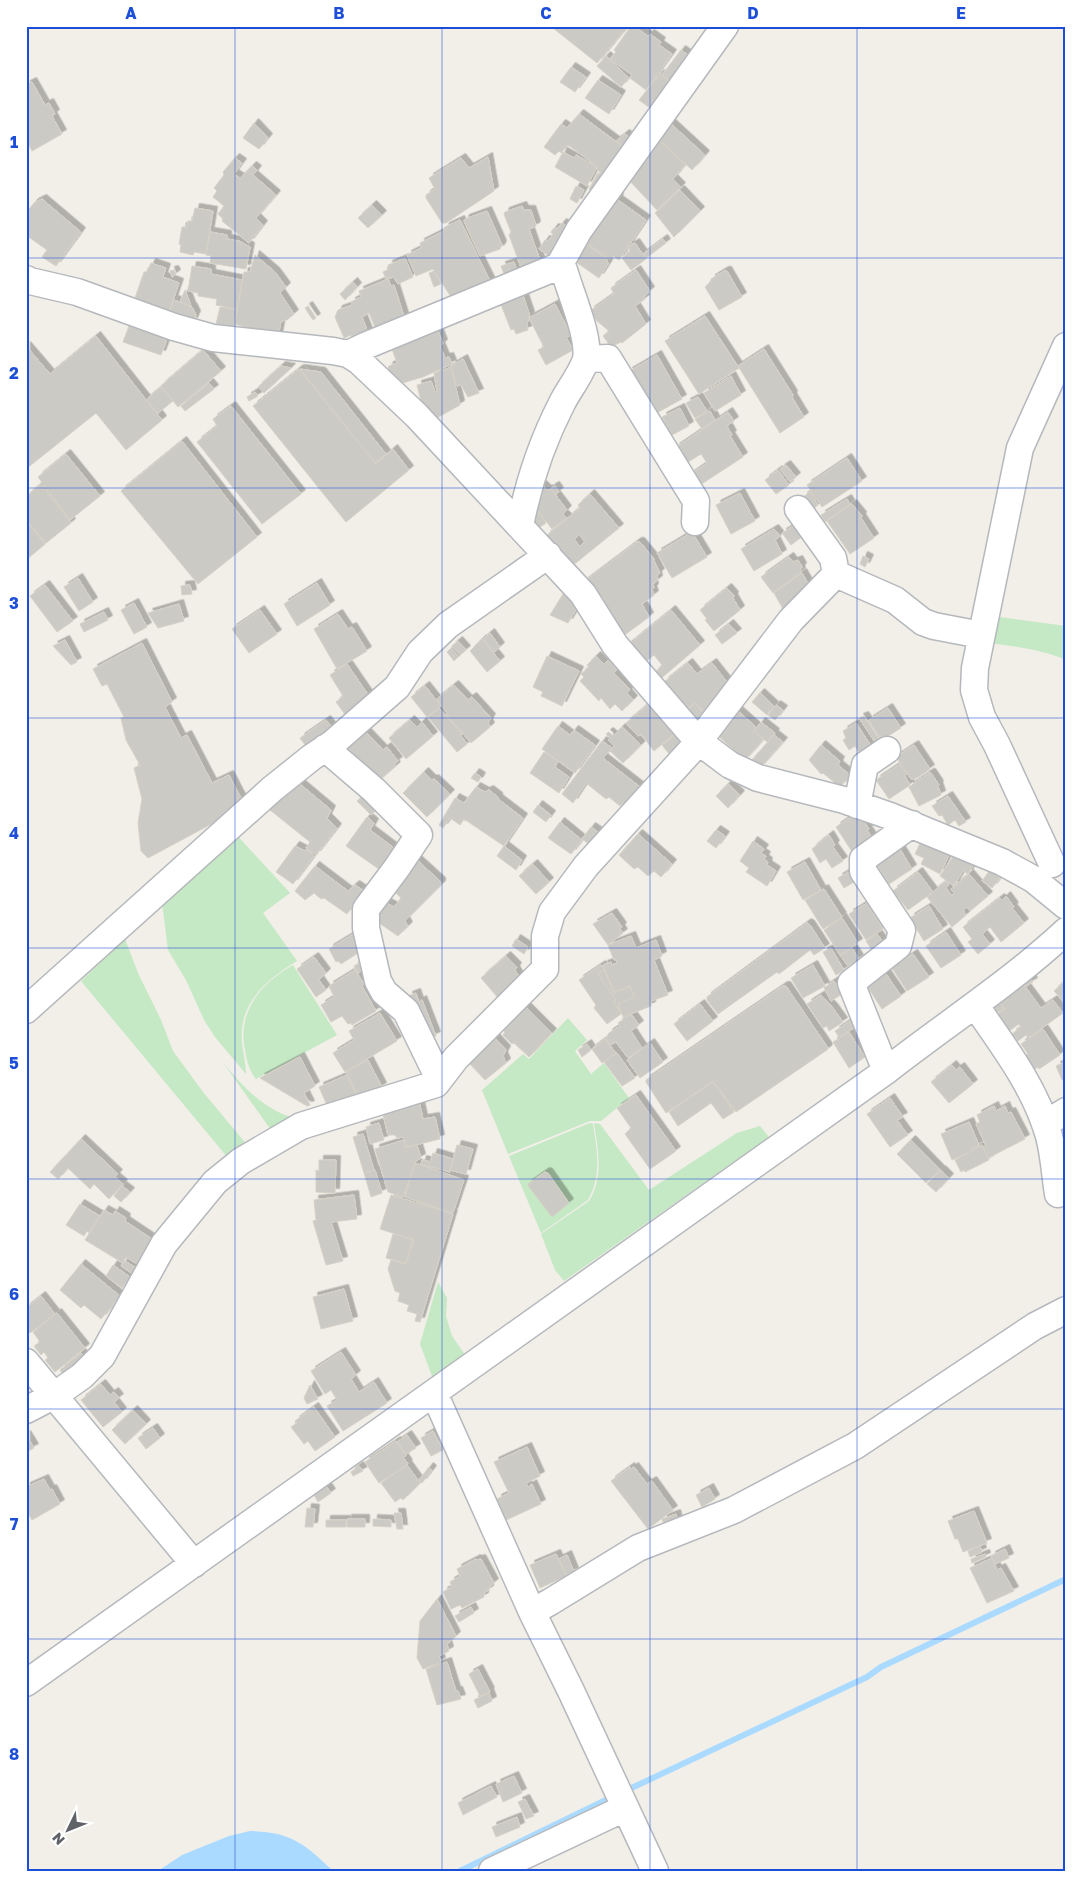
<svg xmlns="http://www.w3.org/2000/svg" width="1092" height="1897" font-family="'Golos Text',sans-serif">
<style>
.green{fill:#c5e8c5}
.water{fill:#aadaff}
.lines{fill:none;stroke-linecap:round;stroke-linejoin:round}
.stream{stroke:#aadaff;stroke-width:6}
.building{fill:#cccac5;stroke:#d6d1c6;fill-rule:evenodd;filter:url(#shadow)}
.minor-casing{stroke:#b5b8bc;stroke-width:29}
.minor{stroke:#fff;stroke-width:26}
.grid{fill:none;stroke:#1d4ed8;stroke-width:1;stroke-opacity:0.55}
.neatline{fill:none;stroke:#1d4ed8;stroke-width:2}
.grid-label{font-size:16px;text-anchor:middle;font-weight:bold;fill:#1d4ed8}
</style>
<defs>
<filter id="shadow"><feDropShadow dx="4.5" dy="-4.5" stdDeviation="0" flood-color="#0004"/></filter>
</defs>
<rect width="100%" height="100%" fill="#f1efe8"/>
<path class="green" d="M992,616L1066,626L1064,659C1039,649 1014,646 987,643Z
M233,831L290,893L263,913L297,961C267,979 238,1003 242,1043C243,1053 246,1063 246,1074L215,1037L204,1020L186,980L168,950L161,894Z
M125,939L138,973L161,1020L173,1051L203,1092L248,1146L228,1158L81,981Z
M293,965L337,1035L256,1079C249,1070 247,1062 245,1050C237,1011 261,983 293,965Z
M568,1018L587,1040L575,1051L591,1074L604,1063L629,1098L601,1121H590L508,1154L482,1090L523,1054L529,1059Z
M222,1061C241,1085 264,1110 294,1118L271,1130Z
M590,1123L593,1124C597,1151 602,1175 588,1200L541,1233L509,1156Z
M594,1123L600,1124L649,1190L737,1133L760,1126L769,1137L564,1281L555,1270L541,1234L589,1201C604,1177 598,1150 594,1123Z
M438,1282L447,1298L446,1316L452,1336L466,1356L433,1379L420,1344Z"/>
<path class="water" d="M250,1831C291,1832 304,1843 333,1871H158L182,1855L229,1836Z"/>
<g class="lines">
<path class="stream" d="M623,1792L867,1677L881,1667L1066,1579
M460,1871L614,1796"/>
</g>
<path class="building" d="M553,26H628L597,63L553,28Z
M631,26H634L648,36L650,34L661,42L659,45L672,54L646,90L630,78L632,75L610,59L616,52L614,50Z
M681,50L692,58L673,83L662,75Z
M606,56L629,78L621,87L597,66Z
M571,67L586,77L575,92L560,82Z
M660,74L674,86L654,111L639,100Z
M598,80L621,95L609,114L585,98Z
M32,82L45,105L49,103L55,114L52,116L62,134L32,151L26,139L28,138L26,136V85Z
M579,114L626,149L607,176L597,170L598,167L568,145L561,153L559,151L555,155L544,147L561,124L567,128Z
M668,121L705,155L692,170L655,136Z
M254,123L268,138L259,149L243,138Z
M625,134L634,141L628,150L616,141Z
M655,136L685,165L673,179L681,187L657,210L626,177Z
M563,152L574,158L576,155L597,167L587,186L555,167Z
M488,157L494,191L446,223H442L426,198V195L435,189L429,178L461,158L469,168Z
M235,158L242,163L234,174L240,178L252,166L257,170L253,175L276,195L256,218L263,225L249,243L222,221L223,219L218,214L224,206L213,197L217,191L214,188L224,175L223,172Z
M598,173L608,178L599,195L589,189Z
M576,186L584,190L577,203L570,199Z
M680,190L700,211L674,237L655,213Z
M615,194L619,197L618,200L646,220L619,260L613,256L610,259L583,241Z
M42,199L81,232L56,266L42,257L47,250L26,235V213L34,203Z
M372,205L382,215L368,228L358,218Z
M522,206L524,210H531L536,225L535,227L529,229L541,263L522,270L509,235L511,232L504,214L505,212Z
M195,208L213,211L206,254L194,252L193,255L180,252L181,245L179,244L182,227H187L188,221H192Z
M487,211L502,245L500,249L480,256L464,221L465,219Z
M460,220L491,283L455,303L433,269L416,276L407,255L421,248L420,243L444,231L445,227Z
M562,223L574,231L555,260L539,249L545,240L548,241L553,235L551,232L554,228L557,229Z
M210,232L227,235V239L239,241L250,247L246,269L210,263L211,256L206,255Z
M663,239L666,243L646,258L643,254Z
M583,242L607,259L608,264L599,278L573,260Z
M635,243L646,259L631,270L622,258L630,251L628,247Z
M255,255L275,272L286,287L280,293L294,314L287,320L281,321L278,337L246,333V327L235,324L244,272H250Z
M405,258L413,277L398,284L394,277L386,279L383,272L389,269L388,265Z
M514,262L519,278L507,282L501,266Z
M151,263L166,268L163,277L179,283L169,312L134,301L144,272H147Z
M192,266L211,269V274L242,280L237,309L216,305L217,299L198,296V293L188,291Z
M174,270L176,274L172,277L170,271Z
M636,270L650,291L644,296L645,299L635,306L646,324L622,343L621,342L611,347L603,336L609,331L597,321L590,311L614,294L611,288Z
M434,271L441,284L434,287L429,273Z
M724,271H727L742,297L719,310L705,287L711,281V279Z
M388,279L391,286L394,285L406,323L378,334L369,313L362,317L369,335L352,339L351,335L344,338L335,317L338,310L352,305L351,302L361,297L359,291Z
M353,282L357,287L345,300L340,294Z
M185,290L191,306L180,302Z
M522,292L530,316L528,318L529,321L527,323L528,330L516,334L514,329L511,330L500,302Z
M174,300L192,307L196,315L193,322L169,313Z
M555,304L571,335L566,337L573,350L546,365L538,350L544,347L529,318Z
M308,306L316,318L313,320L305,308Z
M220,307L237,310L234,327L216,324Z
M705,316L739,368L699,394L665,341Z
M129,326L167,339L161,355L123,342Z
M437,328L443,344L440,346L445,358L449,357L452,364L423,377L399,384L396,377L393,378L388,368L389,366L397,363L391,346Z
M96,336L162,420L126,450L96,413L26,469V346L50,374Z
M764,349L793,395L792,397L804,417L780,433L738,366Z
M203,350L221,371L178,407L161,386Z
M657,355L682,399L653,415L628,372Z
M463,359L479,393L468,397L461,385L457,386L451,366Z
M281,366L291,368L264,393L258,387Z
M449,368H451L460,405L435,419L423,409L417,385L431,381L435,392L437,391L434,373Z
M299,369L376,464L393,449L409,470L346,522L253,406Z
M300,369L321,372L386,454L375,463Z
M731,376L741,395L715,411L704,393Z
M209,383L214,389L185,411L181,406Z
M161,387L173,401L158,413L146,400Z
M255,392L258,396L249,401L247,397Z
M698,397L707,411L695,418L686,403Z
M231,406L301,494L262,524L197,442L217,426L213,419Z
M680,408L689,426L672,435L662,417Z
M710,411L715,420L702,429L695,419Z
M728,412L734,421L727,426L732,435L730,436L743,457L697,487L690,475L707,463L701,454L685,464L675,448Z
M182,441L257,537L198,584L121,491Z
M66,454L100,496L70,520L38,477Z
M847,458L862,481L822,507L807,485Z
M786,465L796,477L790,482L780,469Z
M778,470L789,485L776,494L765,480Z
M41,484L71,523L46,543L26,520V497Z
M542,485L547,490L551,489L567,510L563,514L567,518L552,529L533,504L543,495L538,488Z
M555,486L559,492L556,494L551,488Z
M810,492L818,505L812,510L803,497Z
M740,493L755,521L731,534L716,505Z
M590,494L619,528L572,566L546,536L580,508L578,505ZM579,535L585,541L580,547L574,539Z
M847,499L850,504L825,522L821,515Z
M852,504L862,516L861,518L874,538L850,554L827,521Z
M533,505L546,523L537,529L530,522Z
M26,521L45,544L26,560Z
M795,525L803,536L791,545L782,533Z
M774,529L779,535V537L775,540L782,554L754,571L741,549Z
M692,532L707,557L672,578L657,553Z
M637,542H640L654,559V561L660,573L657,575L658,580L653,584L654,588L652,590L654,595L642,604L649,617L622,637L601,603L604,599L584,582Z
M863,556L869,559L865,567L860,564Z
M789,557L793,562L798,560L802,567L800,570L801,572L773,593L761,577Z
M802,573L813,592L786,610L783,609L774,593Z
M78,578L93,602L79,611L64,587Z
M317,583L330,605L297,626L284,604Z
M45,585L73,621L57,632L30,596Z
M190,585L192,594L182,595L181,586Z
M727,588L734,596L733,598L740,610L714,631L705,620L707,619L700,610Z
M563,594L575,602L573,605L577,608L568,623L550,615Z
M134,603L147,627L134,634L121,610Z
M179,604L184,621L158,628L148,613Z
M260,610L277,634L249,653L232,629Z
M671,610L700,645L658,681L653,675L662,665L654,655L644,663L627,646Z
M104,612L108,620L84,632L80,624Z
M338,614L348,629L352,627L367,651L337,669L314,629Z
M729,624L737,633L722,644L715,635Z
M490,633L500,647L494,652L483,639Z
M482,639L500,661L487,672L470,651Z
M65,640L77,662L71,665L53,646Z
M458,641L466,650L460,655L452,646Z
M142,643L172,702L165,707L181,738L187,735L212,783L229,775L245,806L148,858L141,851L138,823L142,799L134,768L140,765L126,740L121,718L124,717L107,684L102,686L93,669Z
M451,648L459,656L454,661L447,652Z
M547,656L579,671L562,706L541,696L543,692L533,687Z
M596,656L604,664L608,660L617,670L614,673L630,690L627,693L633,700L622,711L615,704L610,709L601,698L599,701L580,681L584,677L581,674L589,667L587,665Z
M688,663L697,674L712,663L731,687L705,713L695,703L685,710L664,682Z
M347,664L371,699L346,716L336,702L343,696L330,675Z
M454,685L468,700L472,697L491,718L488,723L490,727L471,743L446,714L447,713L437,699Z
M425,686L441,706L427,717L411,697Z
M760,693L774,706L767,715L752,702Z
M650,703L675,733L654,751L641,734L638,736L626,723Z
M695,703L705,715L696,722L686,711Z
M776,705L783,710L775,720L768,715Z
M439,708L462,734L461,736L467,744L457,752L428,717Z
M888,708L901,728L885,738L882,736L879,737L869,720Z
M738,711L756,727L754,731L763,740L745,760L717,735Z
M864,716L881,742L877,745L859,718Z
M326,720L334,730L308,749L300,738Z
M410,720L417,727L422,722L433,736L406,759L389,738Z
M761,722L775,733L767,742L754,731Z
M856,723L873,749L861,756L855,746L849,750L843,740L846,738L843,731Z
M558,726L570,735L574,730L595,745L575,773L542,749Z
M361,727L383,750L387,747L398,761L394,764L396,766L374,785L336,749Z
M622,727L641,745L623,763L610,751L614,746L608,740L610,738L606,734L609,732L613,736Z
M675,735L683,745L670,755L662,745Z
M774,735L783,742L760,768L751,761Z
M602,741L612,748L603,758L644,790L630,808L623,803L620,806L609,797L606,799L586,783L573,803L562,794Z
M821,745L840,761L838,765L850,775L840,787L823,773L821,774L809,760Z
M914,745L930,769L917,778L911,779L896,757Z
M544,752L558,761L555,767L569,777L559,793L530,773Z
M900,764L907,774L905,776L910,785L889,799L876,780Z
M424,772L432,780L434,779L450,794L427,817L403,793Z
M475,773L481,777L478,782L471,778Z
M929,773H931L939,785L938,786L941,795L919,806L909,787Z
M298,784H300L331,810L327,818L337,828L316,855L306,848L310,842L270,810V807L285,788L292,791Z
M728,784L740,795L728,808L716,796Z
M476,787L485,792L489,790L498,797V799L523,818L504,846L464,819L460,825L450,818L443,828L439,825L455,798L464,803Z
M368,791L382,805L371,815L357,801Z
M948,796L966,822L959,826L955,820L948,825L942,815L939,816L932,806Z
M538,805L551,815L546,822L533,812Z
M854,815L860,822L863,820L869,829L867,830L873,839L853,853L836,827Z
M367,817L374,823L370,830L398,851L383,872L346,846Z
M560,822L582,840L571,854L548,838Z
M591,827L601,834L592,846L582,839Z
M716,830L725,836L716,848L707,841Z
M638,834L672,864L661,877L654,871L648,876L638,867L634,869L619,855Z
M829,835L835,845L833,847L843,861L832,868L826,859L820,863L812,849Z
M923,837L951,851L940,874L921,864L924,858L915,854Z
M753,841L764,849L761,853L766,856L764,859L768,862L767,865L776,871L767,886L746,872L749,868L740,861Z
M295,846L305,851L306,849L314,856L293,884L276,872Z
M504,846L522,860L516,870L497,856Z
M900,849L912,869L889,884L876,864Z
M956,852L974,864L968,874L963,871L954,886L940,876Z
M417,860L441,882V885L405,921L408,926L398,936L369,916L377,898L394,907L401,898L392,889Z
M805,862L821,890L803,900L787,872Z
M533,864L549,882L536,894L519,876Z
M315,866L348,891L355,885L364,891L347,914L324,898L321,899L314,893L305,900L295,891Z
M990,870L1000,878L992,888L982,881Z
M848,872L854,882L844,888L838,878Z
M918,872L933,892L908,910L893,891Z
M969,874L988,896L970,911L967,907L963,910L966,915L952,927L927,897L946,881L949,885L946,888L952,896L954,893L951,889Z
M824,889L842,917L823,929L805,900Z
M1006,896L1014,907L1012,908L1024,923L1001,942L990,927L982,934L990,944L978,954L968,942L972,939L963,927L1000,898L1002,900Z
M867,903L883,929L866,940L849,914Z
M929,906L943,929L924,941L910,918Z
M612,913L622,927L620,929L623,933L608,945L593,924Z
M842,918L858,943L840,955L824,930Z
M807,923L810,925L825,948L814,955L810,950L779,974L777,972L718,1014L707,1000V997Z
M946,932L961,955L941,968L926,946Z
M355,933L364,949L341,964L338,961L336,962L329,949Z
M877,934L883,942L872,950L866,941Z
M631,936L636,948L656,940L662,956L654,960L668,995L651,1001V1006L623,1017L618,1004L634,997L630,986L614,992L603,965L611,962L612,965L617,963L616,959L614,960L608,945Z
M516,939L528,947L524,954L512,946Z
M831,948L844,970L836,975L823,952Z
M852,948L859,959L848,966L840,955Z
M913,954L929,977L907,991L892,968Z
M506,956L517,967L515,970L521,980L499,999L481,978Z
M314,957L326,973L319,980L326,990L316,997L297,969Z
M363,961L366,968L358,973L354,966Z
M601,965L604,969L598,974L616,1000L614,1002L621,1014L607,1024L594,1008L596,1005L579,980Z
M813,965L825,986L803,998L791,978Z
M355,970L364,984L362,986L376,1011L352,1025L351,1023L348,1024L342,1016L331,1022L321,1005L334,997L329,986Z
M604,970L614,993L630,987L634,997L618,1004L619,1010L614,1003L616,1000L598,974Z
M886,974L901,996L882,1009L867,986Z
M1029,976L1033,982L1026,986L1022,980Z
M1066,980V1004L1054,991Z
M834,981L842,994L831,1001L824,988Z
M1021,981L1041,1008L1053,1000L1063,1013L1028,1038L1026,1035L1018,1041L1012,1034L1021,1027L1019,1024L1006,1033L995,1016L1005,1009L997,998Z
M783,986H786L828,1048L827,1050L736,1112L713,1081L666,1113L646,1082V1080Z
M416,993L419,1002L422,1000L436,1036L424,1041L408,996Z
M821,995L833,1008L843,1022L829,1031L827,1026L823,1028L807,1004Z
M998,1001L1004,1008L993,1016L988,1008Z
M700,1004L713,1021L687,1041L674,1024Z
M524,1005L552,1033L529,1057L514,1043L512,1044L503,1035L505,1032L499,1026Z
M380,1013L397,1041L345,1072L333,1053L354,1040L349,1031Z
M631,1014L639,1025L631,1031L642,1048L628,1058L616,1042L610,1045L606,1039L609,1033L620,1026L618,1023Z
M850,1021L854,1028L839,1037L835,1031Z
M1043,1029L1060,1055L1039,1069L1038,1067L1032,1071L1023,1058L1028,1054L1021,1044Z
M849,1032L865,1057L849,1068L833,1042Z
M494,1037L506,1050L503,1056L506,1063L485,1080L468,1062Z
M605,1039L616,1053L602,1063L592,1049Z
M650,1043L663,1062L640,1078L627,1060Z
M587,1044L591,1050L582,1057L578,1050Z
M617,1053L635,1078L622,1086L604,1062Z
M300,1057L315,1086L304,1093L310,1105L307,1106L260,1078Z
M368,1060L382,1087L360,1099L346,1072Z
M1066,1062V1078L1062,1080L1056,1066Z
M952,1065L956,1070L960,1067L973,1084L949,1103L931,1082Z
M347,1075L357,1098L330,1112L319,1087Z
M713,1082L734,1112L723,1119L711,1103L678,1126L669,1112Z
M636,1095L676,1151L650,1169L625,1134L631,1128L617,1108Z
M890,1098L903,1117L897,1120L908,1135L890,1147L867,1114Z
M419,1101L423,1119L435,1117L440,1139L407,1147L403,1137L397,1138L395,1135H388L382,1110Z
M994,1106L996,1111L1005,1106L1008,1113L1011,1112L1025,1139L988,1158L983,1147L986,1146L976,1124L980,1122L977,1115Z
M969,1122L979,1145L971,1149L972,1151L952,1160L941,1134Z
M379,1123L384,1140L370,1144L366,1127Z
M1066,1126V1162L1052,1128Z
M363,1134L374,1170L364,1173L353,1137Z
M81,1139L118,1174L115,1177L123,1184L109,1199L94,1184L90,1189L68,1168L58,1179L50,1172Z
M404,1140L406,1148L417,1145L421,1158L416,1161L403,1197L388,1192L375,1149Z
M911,1140L940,1170L926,1183L897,1154Z
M457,1145L473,1149L466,1174L450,1170Z
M982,1145L989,1160L965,1172L964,1170L961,1172L955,1160Z
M433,1153L453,1159L450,1172L421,1164L422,1160L430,1162Z
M319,1160H336L335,1193L316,1192V1170L319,1171Z
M415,1163L464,1180L453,1213L405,1197Z
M375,1170L382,1193L371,1197L364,1173Z
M941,1170L949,1178L936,1192L927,1184Z
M545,1172L548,1173L569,1203L552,1217L529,1187L528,1184Z
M122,1186L130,1192L121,1202L114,1196Z
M354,1195L357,1219L331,1222L343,1261L326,1265L313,1221L316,1220L314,1200Z
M391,1195L453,1214L420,1322L415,1321L417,1314L407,1311L409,1305L398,1301L400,1293L395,1291L388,1269L391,1260L406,1264L414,1240L380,1229Z
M80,1204L100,1216L89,1233L87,1231L84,1236L66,1225Z
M104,1210L113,1215L115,1211L126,1218L125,1221L155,1241L139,1265L126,1257L123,1263L85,1240Z
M393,1234L413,1239L406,1263L386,1258Z
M125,1261L139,1270L136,1276L121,1266Z
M81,1264L120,1296L101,1319L84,1305L81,1308L60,1290Z
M113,1265L130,1277L122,1288L106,1276Z
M344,1289L353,1321L321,1329L313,1297Z
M41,1296L55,1314L30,1333L26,1328V1308Z
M57,1313L85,1348L55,1372L45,1360L48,1358L44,1352L41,1355L34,1346L40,1342L33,1332Z
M341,1352L356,1375L351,1379L359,1392L374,1382L387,1403L343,1431L327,1406L337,1400L331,1390L325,1394L311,1371Z
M81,1353L85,1358L64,1376L60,1370Z
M101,1384L110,1395L114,1392L119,1398L114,1402L122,1412L103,1427L81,1400Z
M310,1385L318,1399L307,1404L304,1398Z
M314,1407L335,1437L315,1451L308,1441L304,1444L291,1427L297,1423L295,1421Z
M133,1410L146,1424L125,1444L112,1430Z
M153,1428L160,1438L146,1449L138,1438Z
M433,1431L443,1450L431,1456L421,1438Z
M26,1435L34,1448L26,1452Z
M407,1435L416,1448L406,1454L397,1442Z
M396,1441L406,1456L403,1457L408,1464L379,1483L365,1462Z
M527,1447L540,1476L526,1483L528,1487L532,1484L541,1504L506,1520L497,1499L509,1493L494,1462Z
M407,1465L420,1483L403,1500L401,1498L395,1502L381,1483Z
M359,1466L363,1471L353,1476L351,1472Z
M429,1467L432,1470L422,1483L419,1480Z
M630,1467L631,1469L634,1467L647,1484L652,1481L673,1510L648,1529L611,1481Z
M44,1479L50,1490L52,1489L60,1504L32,1520L26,1509V1487Z
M326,1486L331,1493L318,1502L314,1495Z
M709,1488L715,1499L702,1507L696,1495Z
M307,1508L315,1509L313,1527H305Z
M974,1511L987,1543L963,1552L958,1539H955L948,1521Z
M394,1513H401L403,1529H397Z
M676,1514L678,1522L665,1526L662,1519Z
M347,1519H365V1527H347Z
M373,1519L391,1520V1527L373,1526Z
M326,1520H346V1527H326Z
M980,1546L982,1552L970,1557L968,1551Z
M1005,1549L1009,1558L995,1564L991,1556Z
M556,1554L566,1576L540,1588L530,1565Z
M985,1554L986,1557L972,1563L971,1559Z
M567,1555L574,1572L566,1575L559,1559Z
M992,1558L997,1570L1001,1568L1014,1591L987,1603L970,1568Z
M476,1559L477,1560L481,1559L494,1583L489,1587V1590L484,1593V1597L462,1608L460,1605L451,1609L443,1592L452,1587L450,1582L460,1576L457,1569Z
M437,1599L456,1636L447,1644L449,1651L439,1656L441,1662L423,1669L417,1658L420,1621Z
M471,1607L474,1613L459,1622L455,1616Z
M447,1662L456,1691H458L461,1699L437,1705L426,1669Z
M478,1669L490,1692L480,1696L469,1674Z
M489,1693L492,1701L478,1708L474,1700Z
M514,1776L522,1793L503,1802L496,1784Z
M491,1786L497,1797L463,1815L458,1803Z
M525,1799L534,1816L526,1819L518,1802Z
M517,1817L520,1827L496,1837L492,1827Z"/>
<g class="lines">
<defs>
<path id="minor" d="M26,279L30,281L77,292L174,327L213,338L333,351L348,354L359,361L417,416L583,594L615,645L698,741L730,765L758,778L844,800L890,816L1002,862L1033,879L1066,906
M348,354L365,346L559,266L579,230L725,26
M586,359L608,358L696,501L695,522
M798,509L833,558L836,574
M520,526C528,484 543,440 562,403C568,391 583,371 586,359C590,337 570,292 564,270L559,266
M325,748L374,790L419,835L396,869L366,909V928L378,981L384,992L406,1011L439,1079
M857,805L865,765L887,750
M1052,864L997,745L982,717L974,690L975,668L1020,448L1066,346
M975,1005C1004,1047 1035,1087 1049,1136C1054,1155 1055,1175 1058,1194
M26,1010L272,789L312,757L333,743L397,687L420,652L448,625L548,555
M886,1071L851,983L898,946L902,930L863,871V859L912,824
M1045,1124L1066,1111
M26,1362L194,1564
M434,1393L532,1612L571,1691L655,1871
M26,1410L55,1395L82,1376L102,1356L164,1244L215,1182L241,1161L301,1126L436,1084L456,1058L545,969V936L552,912L586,866L695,746L791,620L836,574L895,600L923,622L934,626L981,635
M532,1612L550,1602L638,1548L734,1510L855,1446L1035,1326L1066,1310
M26,1683L886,1071C946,1024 1010,983 1066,931
M492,1871L625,1808"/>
</defs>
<use href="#minor" class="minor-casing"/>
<use href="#minor" class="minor"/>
</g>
<path class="grid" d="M235,26V1871M442,26V1871M650,26V1871M857,26V1871M26,258H1066M26,488H1066M26,718H1066M26,948H1066M26,1179H1066M26,1409H1066M26,1639H1066"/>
<rect width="1092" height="1897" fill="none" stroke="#ffffff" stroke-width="55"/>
<g transform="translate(68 1830) rotate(227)" stroke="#ffffff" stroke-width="4" paint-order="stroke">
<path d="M0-4L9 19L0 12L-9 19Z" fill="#5f6368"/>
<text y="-8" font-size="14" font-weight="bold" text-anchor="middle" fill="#5f6368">N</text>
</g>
<rect x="28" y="28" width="1036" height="1842" class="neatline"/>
<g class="grid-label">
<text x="131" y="19">A</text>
<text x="339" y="19">B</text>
<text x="546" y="19">C</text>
<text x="753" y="19">D</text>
<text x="961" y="19">E</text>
<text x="14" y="148">1</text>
<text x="14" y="379">2</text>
<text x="14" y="609">3</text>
<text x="14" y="839">4</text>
<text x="14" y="1069">5</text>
<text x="14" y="1300">6</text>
<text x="14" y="1530">7</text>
<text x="14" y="1760">8</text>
</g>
</svg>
